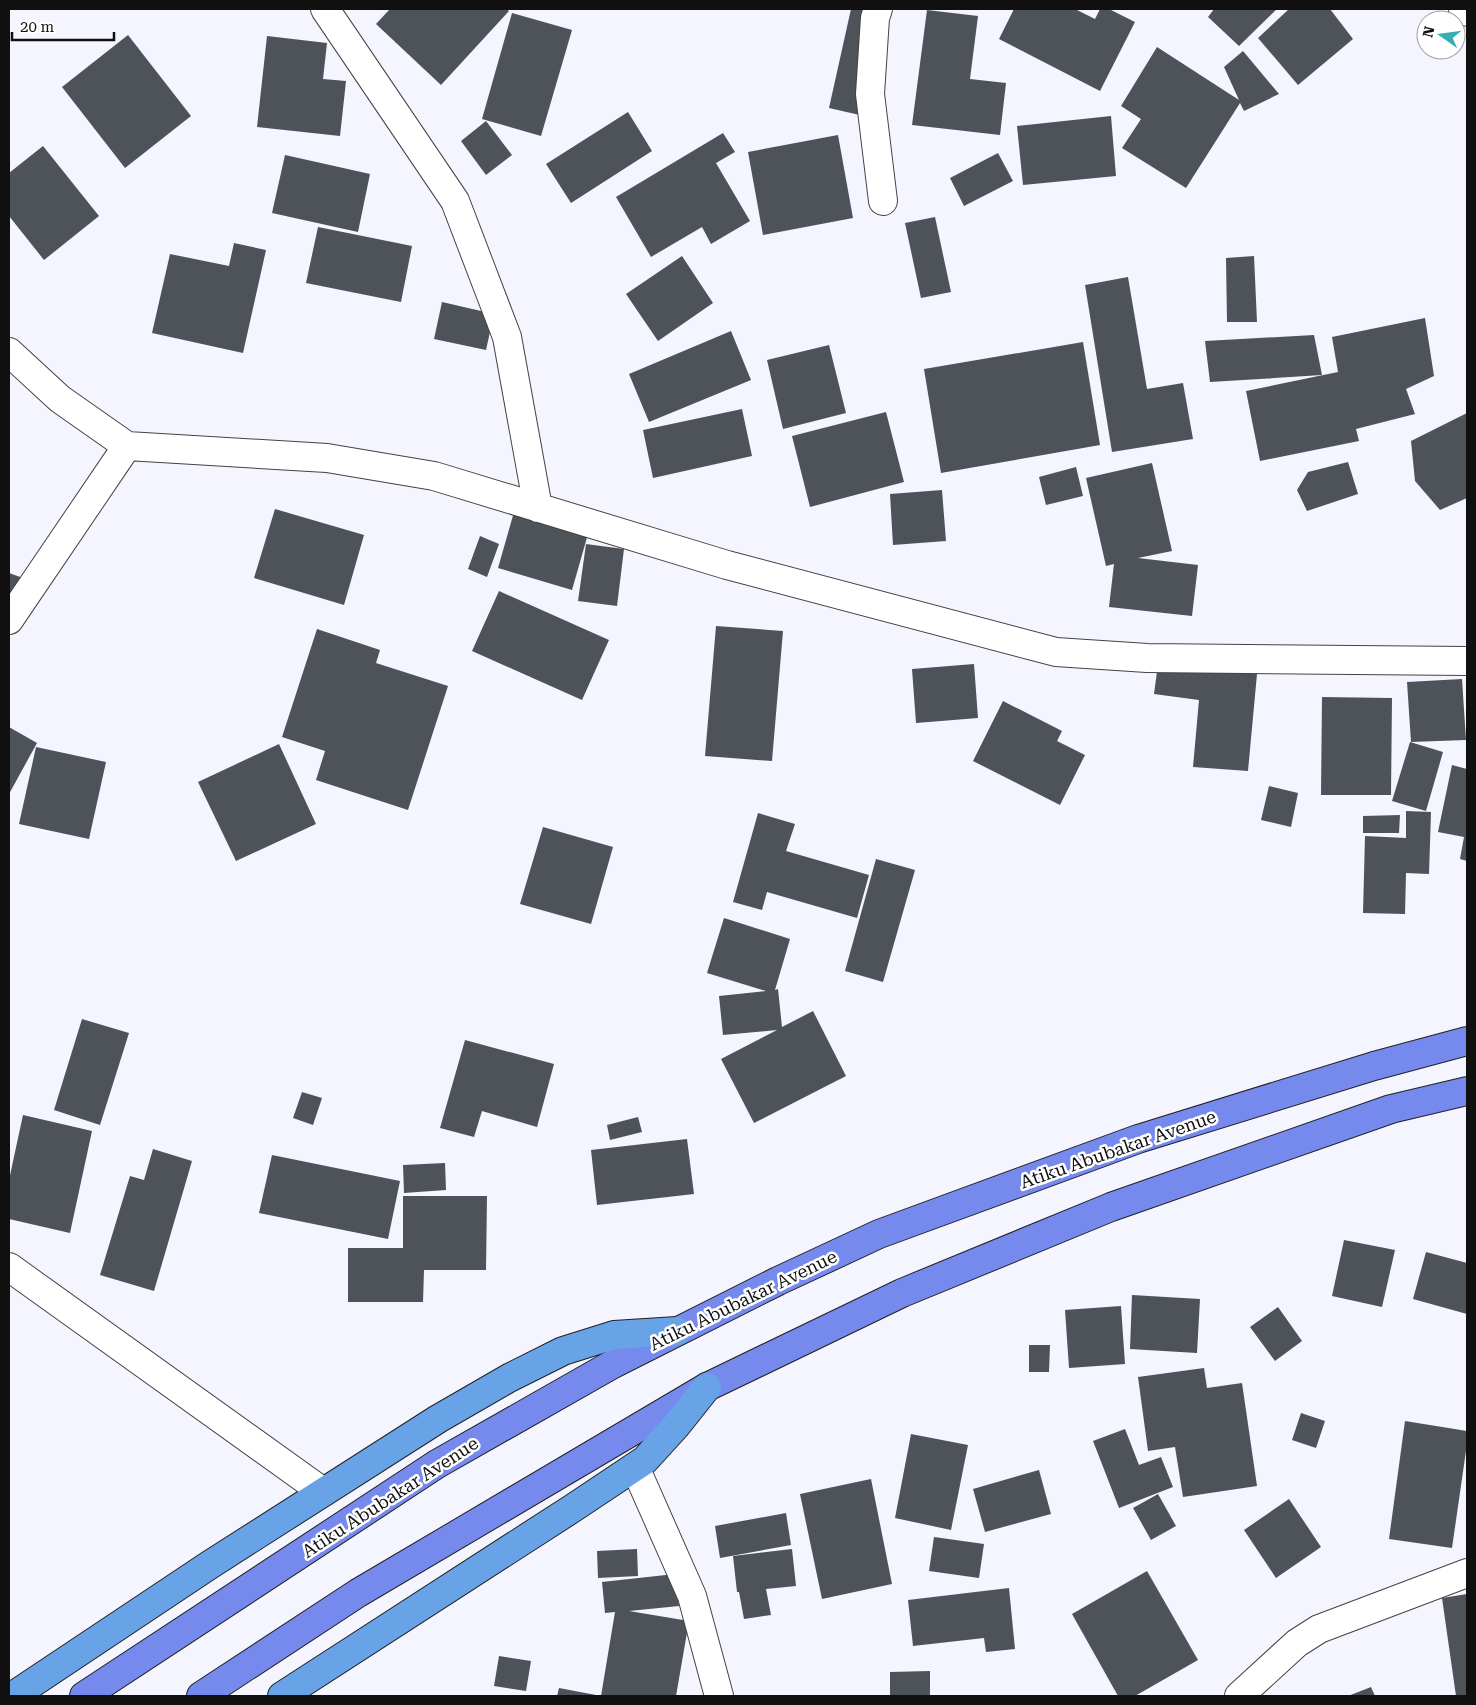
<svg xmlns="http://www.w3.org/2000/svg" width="1476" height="1705" font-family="'Roboto Serif',serif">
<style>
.building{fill:#4d5358}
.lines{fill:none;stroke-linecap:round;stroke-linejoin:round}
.minor-casing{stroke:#434343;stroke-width:30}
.major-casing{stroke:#212121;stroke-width:30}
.highway-casing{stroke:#212121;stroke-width:30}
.minor{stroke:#fff;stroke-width:28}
.major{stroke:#7689ec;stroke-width:28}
.highway{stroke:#69a3e7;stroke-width:28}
.labels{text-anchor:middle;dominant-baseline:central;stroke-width:5;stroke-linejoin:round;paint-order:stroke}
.street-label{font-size:18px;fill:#101010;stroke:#fff}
</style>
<rect width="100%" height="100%" fill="#f4f5fe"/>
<path class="building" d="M390,9H506L509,11L441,85L376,24Z
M851,9H860L886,14L864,116L829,108Z
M1014,9H1075L1095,19L1100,9H1109L1135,22L1100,91L999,39Z
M1214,9H1277L1239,46L1208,17Z
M1289,9H1330L1353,39L1298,85L1258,38Z
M927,10L978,16L970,79L1006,83L1000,135L912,125Z
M512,13L572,30L541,136L482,119Z
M128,35L191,116L125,168L62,87Z
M267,36L327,43L323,79L346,81L340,136L257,127Z
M1157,47L1239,100L1224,67L1243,51L1279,94L1244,111L1240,103L1186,188L1122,148L1141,119L1121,106Z
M628,112L652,151L571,203L546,164Z
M1111,116L1116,176L1023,185L1017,126Z
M486,121L512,155L486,175L461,141Z
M723,133L735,152L716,163L750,221L711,244L702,227L651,257L616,197Z
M838,135L853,218L763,235L748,152Z
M43,146L99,216L44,260L9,216V173Z
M998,153L1013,181L964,206L950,178Z
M285,155L370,174L358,232L272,213Z
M935,217L951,292L921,298L905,223Z
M318,227L412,246L401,302L306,283Z
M234,243L266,250L243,353L152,333L170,254L229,266Z
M682,256L713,303L658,341L626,294Z
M1254,256L1257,322H1227L1226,258Z
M1128,277L1147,389L1183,383L1193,439L1112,452L1085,285Z
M442,302L494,314L486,350L434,339Z
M1425,318L1434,376L1406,389L1415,414L1356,429L1359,441L1260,461L1246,391L1338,372L1332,337Z
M731,331L751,380L649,422L629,374Z
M1314,335L1322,375L1210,382L1205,341Z
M1083,342L1100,445L941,473L924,369Z
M829,345L846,413L783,429L767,360Z
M742,409L752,456L653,478L643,430Z
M886,412L904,482L810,507L792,436Z
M1467,413V498L1440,510L1415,481L1411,441Z
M1348,462L1358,494L1307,511L1297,490L1308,472Z
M1152,463L1172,551L1138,558L1198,565L1192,616L1109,607L1114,564L1106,566L1086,478Z
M1076,467L1083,496L1046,505L1039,477Z
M942,490L946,541L893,545L890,494Z
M275,509L364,535L344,605L254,578Z
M514,512L588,534L572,590L498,568Z
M480,536L499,544L487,577L468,569Z
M586,544L624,549L617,606L578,601Z
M9,573L23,578L9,617Z
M499,591L609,640L582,700L472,651Z
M716,626L783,631L772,761L705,756Z
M317,629L380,650L376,663L448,686L408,810L316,780L325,751L282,737Z
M974,664L978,718L916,723L912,669Z
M1158,664L1257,674L1248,771L1193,767L1199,700L1154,694Z
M1462,679L1466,740L1411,742L1407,682Z
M1322,697L1392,698L1391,795H1321Z
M1003,701L1062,731L1057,741L1085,755L1060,805L973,761Z
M9,727L37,743L9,794Z
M1410,742L1443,752L1426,811L1392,801Z
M279,744L316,824L236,861L198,782Z
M36,747L106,762L89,839L19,824Z
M1452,765L1467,769V861L1460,859L1464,837L1438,832Z
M1269,786L1298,793L1291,827L1261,820Z
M1406,811L1431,812L1429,874L1406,873L1405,914L1363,913L1365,836L1406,838Z
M758,813L795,824L786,851L869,875L857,918L767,892L762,910L733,902Z
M1400,815L1399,833H1363V816Z
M543,827L613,847L591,924L520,904Z
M876,859L915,870L883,982L845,971Z
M724,918L790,939L775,990L778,989L782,1027L813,1011L846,1076L754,1123L721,1059L777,1030L723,1035L719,996L766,991L707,973Z
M82,1019L129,1033L100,1125L54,1110Z
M465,1040L554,1064L537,1127L482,1111L474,1137L440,1128Z
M302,1092L322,1098L313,1125L293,1118Z
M23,1115L92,1131L70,1233L9,1219V1180Z
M638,1117L642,1132L610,1140L607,1125Z
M687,1139L694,1194L597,1205L591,1150Z
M153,1149L192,1161L154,1291L100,1275L130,1176L144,1180Z
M272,1155L400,1181L388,1239L259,1213Z
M445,1163L446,1190L404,1193L403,1165Z
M403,1196H487L486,1270H424L423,1302H348V1248H403Z
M1344,1240L1395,1250L1382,1307L1332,1296Z
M1426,1252L1467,1263V1314L1413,1299Z
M1132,1295L1200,1299L1197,1353L1130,1349Z
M1121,1306L1125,1364L1069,1368L1065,1310Z
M1278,1307L1302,1341L1275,1361L1250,1327Z
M1029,1345H1050L1049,1372H1029Z
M1204,1368L1207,1388L1242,1383L1257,1486L1183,1497L1175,1447L1148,1451L1138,1377Z
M1301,1413L1325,1421L1316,1448L1292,1440Z
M1405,1421L1467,1431V1444L1452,1548L1389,1539Z
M1125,1429L1139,1465L1161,1457L1173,1487L1119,1508L1093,1441Z
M911,1434L968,1445L951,1530L895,1518Z
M1039,1470L1051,1514L985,1532L973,1489Z
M871,1479L892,1584L822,1599L800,1494Z
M1158,1494L1176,1526L1151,1540L1133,1508Z
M1289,1499L1321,1547L1276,1578L1244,1530Z
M786,1513L791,1545L720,1558L715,1526Z
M934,1537L984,1544L979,1578L929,1571Z
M637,1549L638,1576L598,1578L597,1551Z
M792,1549L796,1586L766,1589L771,1615L744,1619L739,1592H737L733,1556Z
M1147,1571L1198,1660L1135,1696H1118L1072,1614Z
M675,1574L679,1606L629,1611L689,1621L676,1696H601L615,1612L605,1613L602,1582Z
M1009,1588L1015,1649L986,1652L984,1638L913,1646L908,1600Z
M1467,1594V1696H1456L1442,1598Z
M499,1656L531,1661L526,1691L494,1686Z
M930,1671V1696H890V1672Z
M1371,1687L1375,1696H1348Z
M559,1688L596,1695V1696H557Z"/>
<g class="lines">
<defs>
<path id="minor" d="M325,9L455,201L507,337L538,508
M878,9L875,18L870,94L883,201
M1463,9L1467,12
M9,352L60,399L127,446L327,458L434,476L727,565L1056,652L1147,658L1467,661
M9,620L127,446
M9,1267L323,1492
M635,1467L692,1596L719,1696
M1239,1696L1297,1643L1319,1629L1467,1573"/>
<path id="major" d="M84,1696L437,1464L613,1364L778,1281L879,1234L1138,1139L1374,1066L1467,1041
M201,1696L358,1593L707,1387L902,1293L1111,1207L1391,1109L1467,1091"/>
<path id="highway" d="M13,1696L211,1564L438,1419L509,1378L563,1351L614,1335L677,1331
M282,1696L573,1508L645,1460L676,1426L707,1387"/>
</defs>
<use href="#minor" class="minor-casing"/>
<use href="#major" class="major-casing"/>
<use href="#highway" class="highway-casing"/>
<use href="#minor" class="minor"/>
<use href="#major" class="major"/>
<use href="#highway" class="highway"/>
</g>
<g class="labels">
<g class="street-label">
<text transform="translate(1118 1149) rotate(-19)">Atiku Abubakar Avenue</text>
<text transform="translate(743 1300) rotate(-26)">Atiku Abubakar Avenue</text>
<text transform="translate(390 1497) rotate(-33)">Atiku Abubakar Avenue</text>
</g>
</g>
<rect width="1476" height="1705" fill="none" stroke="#101010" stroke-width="20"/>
<g transform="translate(1441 35) rotate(284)"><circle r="24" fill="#ffffff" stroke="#9f9f9f"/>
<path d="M0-4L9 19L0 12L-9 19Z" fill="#34b0b5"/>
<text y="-8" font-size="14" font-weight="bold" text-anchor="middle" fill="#101010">N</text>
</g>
<path d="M12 32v8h102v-8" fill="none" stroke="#101010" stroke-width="2.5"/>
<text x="20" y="32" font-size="15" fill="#101010" stroke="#ffffff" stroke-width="4" paint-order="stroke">20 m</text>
</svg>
